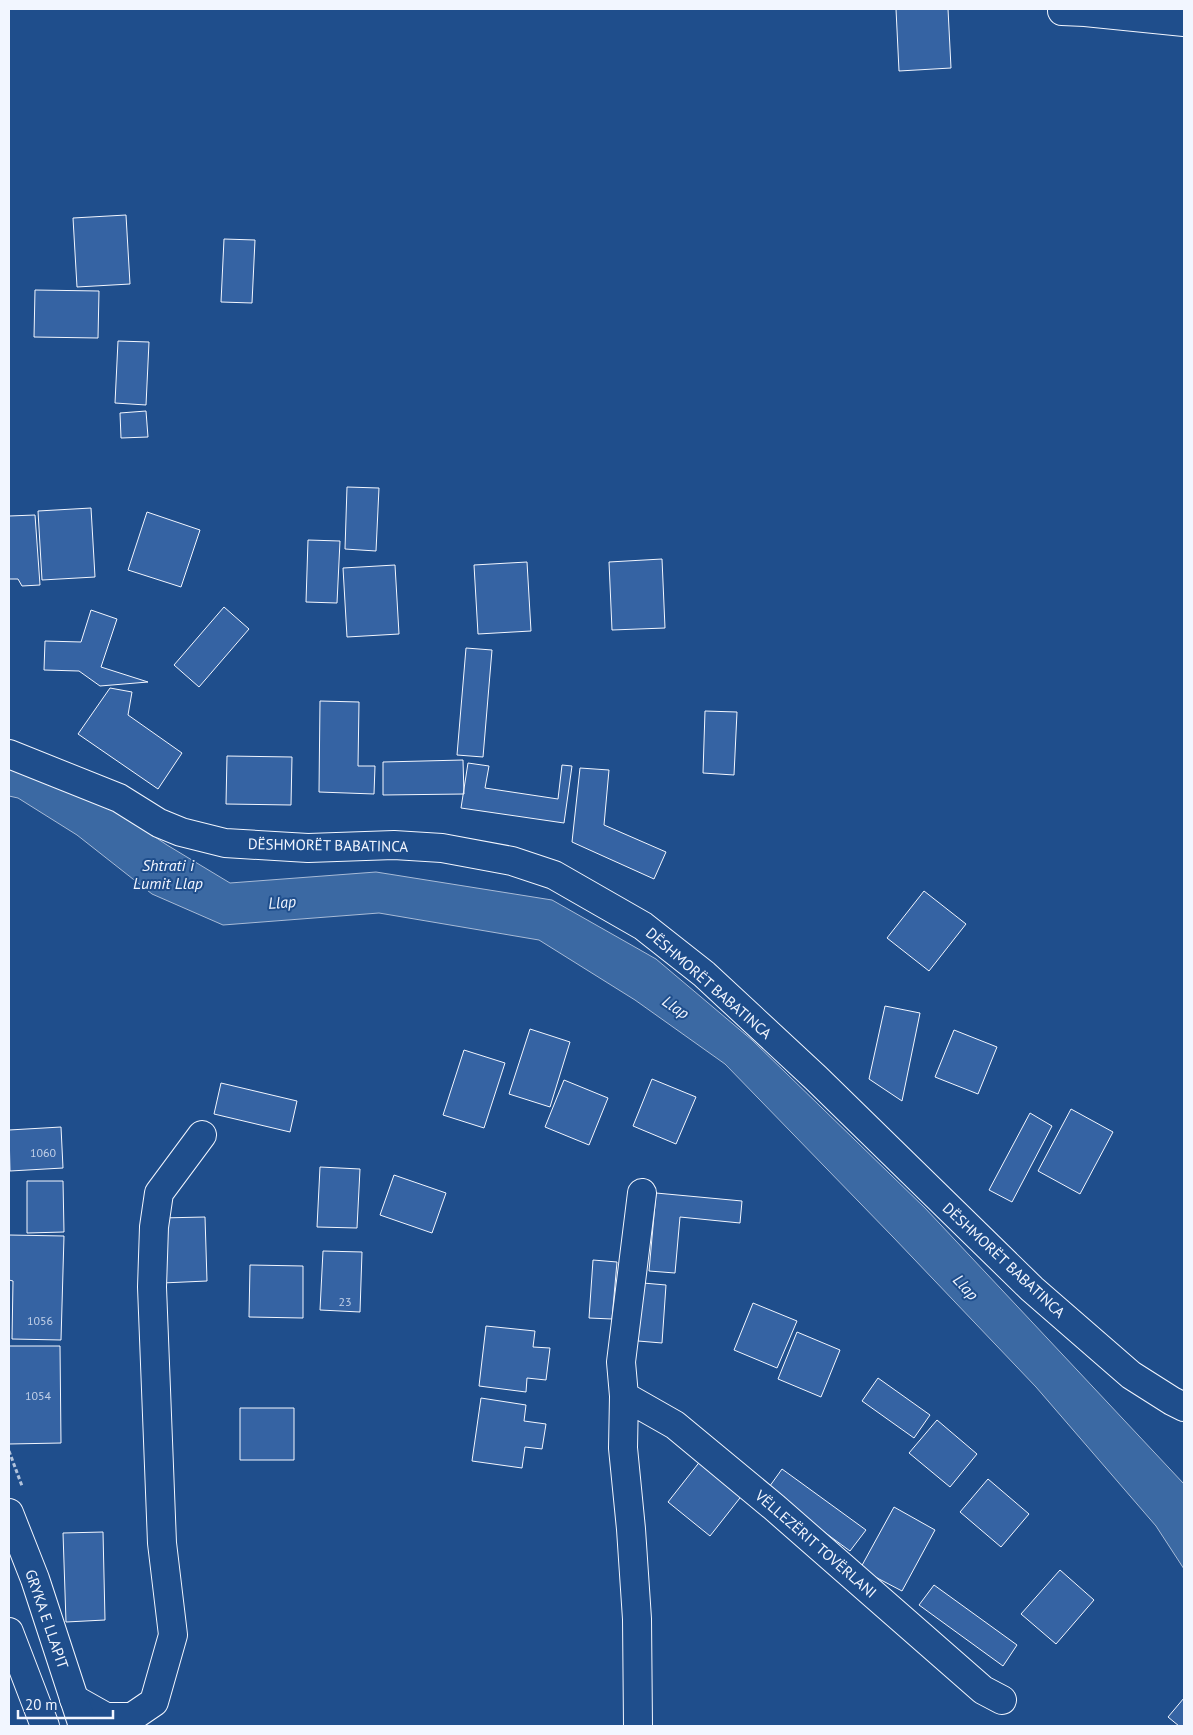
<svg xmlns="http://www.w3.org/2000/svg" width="1193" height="1735" font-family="'PT Sans',sans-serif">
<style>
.water{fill:#3b69a3;stroke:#a8bbd7}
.building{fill:#3563a3;stroke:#f2f6ff}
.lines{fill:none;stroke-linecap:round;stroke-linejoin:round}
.street-casing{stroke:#f2f6ff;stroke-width:30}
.primary-casing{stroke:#f2f6ff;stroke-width:30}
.path{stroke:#b3c4dc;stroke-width:3;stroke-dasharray:4 2.5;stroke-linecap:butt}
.street{stroke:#1f4e8c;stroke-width:28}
.primary{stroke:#1f4e8c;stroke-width:28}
.labels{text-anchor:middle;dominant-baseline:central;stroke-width:4;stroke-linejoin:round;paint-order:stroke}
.number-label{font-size:12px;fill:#c3d1e8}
.street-label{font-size:15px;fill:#f2f6ff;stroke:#1f4e8c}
.water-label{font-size:16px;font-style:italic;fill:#f2f6ff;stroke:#1f4e8c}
</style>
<rect width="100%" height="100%" fill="#1f4e8c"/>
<path class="water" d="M9,739L167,845L230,883L376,872L552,900L656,959L752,1040L925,1208L1184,1484V1569L1156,1526L1036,1387L893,1237L725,1064L635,1000L539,940L379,913L223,925L152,894L77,835L18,798L9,796Z"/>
<path class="building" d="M896,9H948L951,68L899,71Z
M126,215L130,284L77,287L73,218Z
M224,239L255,240L252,303L221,302Z
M35,290L99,291L98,338L34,337Z
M118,341L149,342L146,405L115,403Z
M146,411L148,437L121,438L120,413Z
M347,487L379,488L376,551L345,549Z
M91,508L95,577L42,580L38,511Z
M147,512L200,530L181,587L128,570Z
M35,515L40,585L22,586L18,579H9V516Z
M308,540L340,541L337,603L306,602Z
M662,559L665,628L612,630L609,562Z
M527,562L531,631L478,634L474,565Z
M395,565L399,634L347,637L343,568Z
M224,607L249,629L199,687L174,665Z
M91,610L117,619L101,667L148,682L100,686L79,671L44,670L45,641L81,642Z
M466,648L492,650L483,757L457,755Z
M110,688L132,692L128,715L182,753L158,789L78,734Z
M320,701L359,702L358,766H375L374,794L319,792Z
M705,711L737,712L734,775L703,773Z
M227,756L292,757L291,805L226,804Z
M463,760L464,794L383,795V762Z
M468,763L489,766L485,788L558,799L562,765L572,766L564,823L461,808Z
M580,768L609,770L604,825L666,852L654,879L572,842Z
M924,891L966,924L929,971L887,938Z
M885,1006L920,1013L902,1101L869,1079Z
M530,1029L570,1042L550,1107L509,1094Z
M954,1030L997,1047L978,1094L935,1077Z
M464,1050L505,1063L484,1128L443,1115Z
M652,1079L696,1097L676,1144L633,1126Z
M564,1080L608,1098L589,1145L545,1127Z
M221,1083L297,1101L290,1132L214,1114Z
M1071,1109L1113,1132L1080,1194L1038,1171Z
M1030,1113L1052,1126L1012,1202L989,1190Z
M61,1127L63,1168L10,1171L9,1130Z
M320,1167L360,1169L357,1228L317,1227Z
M394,1175L446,1193L432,1233L380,1215Z
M27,1181H63L64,1232L27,1233Z
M656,1193L742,1201L740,1223L680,1217L675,1273L649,1271Z
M205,1217L207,1281L162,1283L160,1218Z
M9,1235L64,1236L61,1340L12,1339L13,1281L9,1280Z
M323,1251L362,1252L360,1312L320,1310Z
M593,1260L617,1262L612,1319L589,1318Z
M250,1265L303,1266V1318L249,1317Z
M643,1283L666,1285L662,1343L638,1341Z
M753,1303L797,1321L777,1368L734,1350Z
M486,1326L535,1331L533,1347L550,1348L546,1380L527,1378L526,1392L479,1386Z
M797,1332L840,1350L821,1397L778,1379Z
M9,1346H60L61,1443L9,1444Z
M878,1378L930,1415L914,1438L862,1401Z
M481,1398L526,1405L524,1421L546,1424L542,1449L525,1447L522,1468L472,1461Z
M240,1408H294V1460H240Z
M937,1420L977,1454L950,1487L909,1453Z
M705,1455L747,1489L710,1536L668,1502Z
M782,1469L866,1530L850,1551L767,1490Z
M988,1479L1029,1514L1001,1547L960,1512Z
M894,1507L935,1530L902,1591L860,1569Z
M103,1532L105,1620L66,1622L63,1533Z
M1060,1570L1094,1600L1056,1644L1021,1614Z
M934,1585L1017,1645L1003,1666L919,1605Z
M1184,1698V1726H1179L1168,1717Z"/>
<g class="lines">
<defs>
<path id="street" d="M1062,11L1085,12L1184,22
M9,754L119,798L159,823L181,832L225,843L308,848L394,845L442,848L512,861L554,875L643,926L704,974L816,1078L1032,1289L1131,1375L1172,1401L1184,1407
M624,1396L675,1425L774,1507L983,1690L1002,1700
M74,1699L106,1717H132L154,1702L173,1635L162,1543L152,1287L154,1227L159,1193L202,1135
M638,1726L637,1619L631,1529L623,1448L624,1396L621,1362L642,1193"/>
<path id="primary" d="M9,1513L35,1579L83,1726
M9,1632L45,1726"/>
</defs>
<use href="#street" class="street-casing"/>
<use href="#primary" class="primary-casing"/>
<path class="path" d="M9,1451L22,1486"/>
<use href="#street" class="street"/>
<use href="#primary" class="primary"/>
</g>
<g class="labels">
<g class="number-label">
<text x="43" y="1152">1060</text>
<text x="345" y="1301">23</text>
<text x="40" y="1320">1056</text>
<text x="38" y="1395">1054</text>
</g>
<g class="street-label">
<text transform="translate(328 845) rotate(1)">DËSHMORËT BABATINCA</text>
<text transform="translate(709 983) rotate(41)">DËSHMORËT BABATINCA</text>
<text transform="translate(1004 1260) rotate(43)">DËSHMORËT BABATINCA</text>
<text transform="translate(816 1544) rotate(41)">VËLLEZËRIT TOVËRLANI</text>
<text transform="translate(47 1619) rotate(71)">GRYKA E LLAPIT</text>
</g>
<g class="water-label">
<text x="168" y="865">Shtrati i<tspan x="168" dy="18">Lumit Llap</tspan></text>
<text transform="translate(282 902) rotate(-4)">Llap</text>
<text transform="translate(676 1007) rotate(34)">Llap</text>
<text transform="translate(966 1287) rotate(47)">Llap</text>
</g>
</g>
<rect width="1193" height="1735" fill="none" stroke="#f2f6ff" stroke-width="20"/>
<path d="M18 1710v8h95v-8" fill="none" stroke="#f2f6ff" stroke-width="2.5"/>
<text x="25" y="1710" font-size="15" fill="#f2f6ff" stroke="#1f4e8c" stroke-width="4" paint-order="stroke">20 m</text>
</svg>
